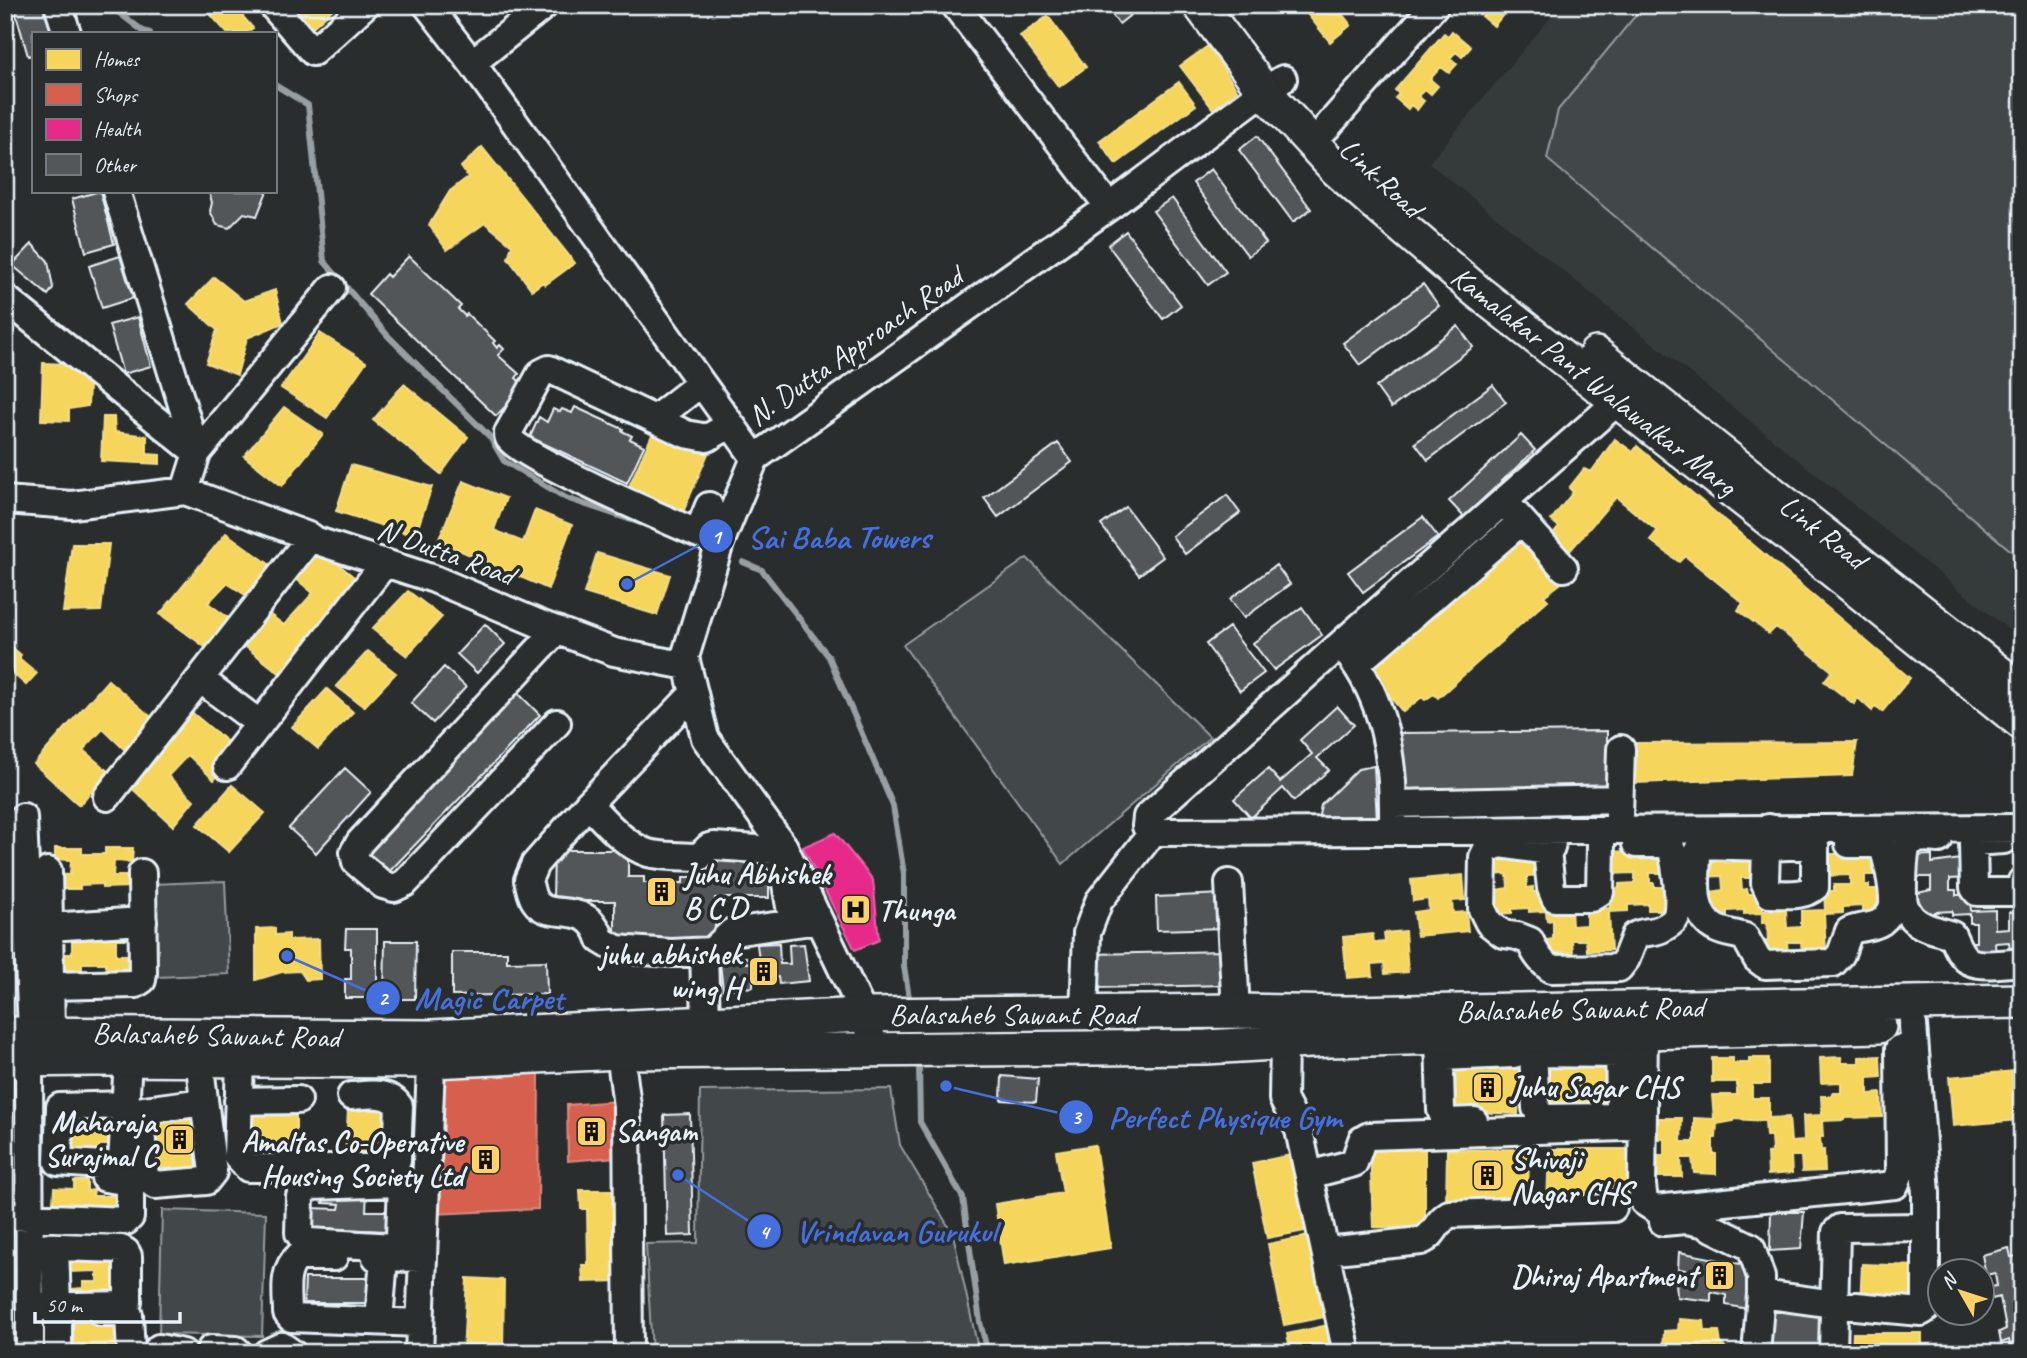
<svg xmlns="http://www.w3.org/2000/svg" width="2027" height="1358" font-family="Caveat,sans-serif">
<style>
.built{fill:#363a3b}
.green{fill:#424648;stroke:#959ca0;stroke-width:2}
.homes{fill:#f6d55c;stroke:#f2dd8b;stroke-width:2}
.shops{fill:#d6604d;stroke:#db8c80;stroke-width:2}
.health{fill:#e7298a;stroke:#e765ab;stroke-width:2}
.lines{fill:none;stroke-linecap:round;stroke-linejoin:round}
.stream{stroke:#989fa3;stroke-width:6}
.building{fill:#535759;stroke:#e8f1f8;stroke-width:2}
.minor-casing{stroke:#e8f1f8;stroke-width:32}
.major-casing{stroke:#e8f1f8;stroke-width:38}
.minor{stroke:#2a2d2e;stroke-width:26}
.major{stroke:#2a2d2e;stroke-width:33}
.labels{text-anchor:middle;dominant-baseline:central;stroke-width:7;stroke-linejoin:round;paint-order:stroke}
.street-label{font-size:30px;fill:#e8f1f8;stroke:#2a2d2e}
.poi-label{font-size:30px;font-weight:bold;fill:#e8f1f8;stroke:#2a2d2e;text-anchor:start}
.leader{fill:none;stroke:#466fde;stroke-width:2.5}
.callout-dot{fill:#466fde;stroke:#2a2d2e;stroke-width:2.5}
.mark-label{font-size:21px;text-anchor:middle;font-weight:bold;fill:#fff}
.callout-label{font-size:32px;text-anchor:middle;font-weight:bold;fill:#466fde;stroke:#2a2d2e;stroke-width:7;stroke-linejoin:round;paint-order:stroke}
</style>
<rect width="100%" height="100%" fill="#2a2d2e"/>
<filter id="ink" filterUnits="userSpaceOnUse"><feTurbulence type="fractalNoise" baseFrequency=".0143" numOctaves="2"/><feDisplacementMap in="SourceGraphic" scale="14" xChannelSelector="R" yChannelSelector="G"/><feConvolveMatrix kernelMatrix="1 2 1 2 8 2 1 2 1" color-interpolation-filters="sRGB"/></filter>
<g filter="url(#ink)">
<path class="built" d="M1561,5H2022V640L1429,163Z"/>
<path class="green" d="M1644,5H2022V560L1547,159L1558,110Z
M1027,558L1210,737L1063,864L903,645Z
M225,881L229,974L157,977L153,884Z
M891,1089L900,1145L953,1234L979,1353H652L646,1244L698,1243L700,1091Z
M162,1210L266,1213L262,1336L159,1334Z"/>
<path class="homes" d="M202,5H233L253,28L246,33H227Z
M284,5H332L334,8L308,31Z
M1300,5H1335L1351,25L1330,42Z
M1483,5H1511L1494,26L1482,16L1487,10L1482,6Z
M1048,16L1086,67L1059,87L1020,36Z
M1452,31L1471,47L1462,57L1456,52L1450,58L1457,64L1449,73L1441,67L1430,79L1438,86L1431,94L1425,89L1418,96L1424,101L1417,110L1411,105L1408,109L1395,98L1399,94L1395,90L1444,33L1448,36Z
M1208,46L1237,90L1213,109L1180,66Z
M1179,82L1196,105L1116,164L1099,141Z
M482,147L575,263L545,285L543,282L532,290L508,258L512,245L485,223L447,250L429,225L450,191L468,177L461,167Z
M214,277L244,301L275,290L283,323L247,338L237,375L206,363L217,330L188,304Z
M320,333L366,362L327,418L281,388Z
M43,363L66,364L89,385L88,406L69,409V421L41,420Z
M404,384L468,437L441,474L373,420Z
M284,407L323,434L282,486L244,456Z
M103,417H114L115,432L147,436V454L160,455V464L101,461Z
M656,426L710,449L681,517L626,493Z
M1615,439L1633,452L1637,446L1910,678L1882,712L1875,706L1872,711L1858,698L1854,704L1824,681L1832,671L1776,627L1769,634L1738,610L1743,603L1685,556L1679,562L1650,540L1657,531L1616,497L1569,552L1551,537L1559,527L1551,520L1573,492L1569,488L1584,469L1591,472Z
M351,465L432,487L415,536L336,511Z
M463,481L506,498L494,530L523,542L535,510L572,525L548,589L438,541Z
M1520,530L1564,581L1544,596L1548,600L1438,698L1434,694L1425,700L1422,697L1403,712L1365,667Z
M226,533L280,572L256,602L227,583L208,603L234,622L212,652L160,614Z
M72,544H109L101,611L63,612Z
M321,550L360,582L282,675L242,644L268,613L284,625L313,593L296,579Z
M597,553L670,575L657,615L584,593Z
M408,591L442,617L407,656L372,629Z
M5,641L21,655L19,658L37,673L26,685L10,671L5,676Z
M368,651L396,673L364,707L336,686Z
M108,680L156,721L127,752L103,729L83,750L109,772L79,805L34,764Z
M327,689L353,712L318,749L292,727Z
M189,710L237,750L214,780L188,755L168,776L194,800L173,826L126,783Z
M1857,742L1852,776L1634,783V743Z
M232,785L265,813L229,852L197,825Z
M55,848H82V854H105V848H133L132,862L114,861L113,876H131V887L102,888V884L80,885V889H54V874L70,875L71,860L55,859Z
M1665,850V873H1650V883H1654V887H1666V910H1648V904L1628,905V911L1609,912L1611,950L1587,951L1586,940H1572L1573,952L1548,953L1547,940L1553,939V920L1547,921L1546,911L1529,912V908L1512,909V913L1491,914L1490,891L1508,888L1507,874L1489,875L1488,853L1509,852V860L1545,856L1546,875L1527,876V888L1533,887V892H1547V909L1571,907L1572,926L1586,925V909L1610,908L1609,889L1619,888V884L1635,883V873L1609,874V852L1629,851V857H1646Z
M1860,853H1880V875H1865V885H1869V889H1880L1881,912H1863V906L1843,907V913L1824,914L1826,952L1802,953L1801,942H1787L1788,954L1763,955V942L1768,941L1767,923H1762V913L1744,914V910L1727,911V915L1706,916L1705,893L1723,890L1722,876L1704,877L1703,855L1724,854V863L1742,862V859L1760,858L1761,878H1741L1742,890L1747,889L1748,894H1762L1763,911L1786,910L1787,928L1801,927V911L1825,910L1824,891H1834V885H1850V875L1824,876V854H1844V859H1860Z
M1463,875L1465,900L1452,901L1453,913L1466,912L1468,931L1417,936L1414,912L1429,910L1428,899L1413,901L1411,880Z
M132,928V939H116V955H132V968L106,969V963H82V969L54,970V954H72V939L55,938Z
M275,928V935L289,934V940L319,939L320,979L306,980L300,971L282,972L256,980V929Z
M1405,931L1408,972L1385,974L1384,963L1372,964L1373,976L1347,978L1343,937L1373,934L1374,943L1385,942L1384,933Z
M1880,1056L1881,1077L1868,1078V1094L1881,1093L1882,1117L1844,1118V1120L1822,1121L1823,1137H1820L1821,1150H1824L1825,1171L1802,1172L1801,1156H1791L1792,1173L1768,1175L1767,1153L1772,1152L1771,1136H1766L1765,1121L1734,1119V1121L1717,1124L1716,1138H1713V1154H1716V1174L1694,1173L1692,1158H1681L1682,1177H1658V1155H1664V1139H1657V1118H1682L1681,1142H1694V1118L1714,1119L1712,1095H1737V1082H1712V1058H1733V1063H1749V1058H1769V1084H1752V1098H1769V1118L1789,1117L1791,1142L1804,1141L1803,1116L1822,1115L1821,1096H1832V1093H1841V1082L1821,1083L1820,1058L1841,1057L1842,1063H1859V1057Z
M1457,1059L1520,1062L1518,1114L1455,1111Z
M1548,1062H1606V1114H1545Z
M2014,1071L2018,1120L1953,1126L1949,1077Z
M296,1107V1156H246L247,1108Z
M348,1110L394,1111L392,1159L345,1160Z
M116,1116L117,1145H99V1158L67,1159L68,1117Z
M200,1119L202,1176L153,1179L152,1158L158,1157L156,1121Z
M1425,1142V1228L1373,1227L1370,1146Z
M1095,1145L1111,1248L1004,1265L995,1204L1063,1193L1056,1151Z
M1529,1149L1528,1202L1446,1203L1447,1150Z
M1549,1149H1632L1630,1203L1547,1204Z
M1301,1153L1316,1229L1267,1238L1252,1163Z
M74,1181H87V1191L94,1190L93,1196H117V1191L125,1216L52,1215L54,1188L74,1189Z
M580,1190H617L621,1281L583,1282L582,1265H588L587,1209H581Z
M1319,1234L1335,1315L1284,1325L1268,1244Z
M69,1257L125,1259L124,1297L73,1300V1289L83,1288V1282H97V1271L69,1272Z
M1862,1264L1919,1266L1917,1305L1860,1304Z
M467,1278L504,1280L503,1353H463Z
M1679,1319L1704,1321L1705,1331H1719L1721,1344L1726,1348L1725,1353H1663L1664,1331L1678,1330Z
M101,1320L113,1324V1327H128V1353H68L69,1322Z
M1337,1323L1343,1353H1291L1287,1334Z
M1853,1333H1922V1353H1852Z"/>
<path class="shops" d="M435,1071L539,1072L538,1209L434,1214Z
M616,1101L617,1157L568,1161L567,1105Z"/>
<path class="health" d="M835,833L873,880L879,940L855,950L803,847Z"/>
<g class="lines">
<path class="stream" d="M109,5L143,31L150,33
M275,85L308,105L324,261L388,336L490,437L504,461L566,498L655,528
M743,562L762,570L829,657L893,806L904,874V966L910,1004
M919,1066L920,1122L963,1198L980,1322L988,1353"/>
</g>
<path class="building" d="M19,5H44L52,33H33V55L28,56L14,7Z
M1105,5H1143L1119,24Z
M1257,136L1311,209L1293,222L1239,150Z
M1211,169L1266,243L1248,256L1193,183Z
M100,191L114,244L86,252L72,199Z
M209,191H267L257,216L244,213L229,228L217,225L210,211L212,203Z
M1172,198L1226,272L1208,285L1153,211Z
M1126,231L1181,305L1163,319L1108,245Z
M32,244L48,261L53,288L48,295L12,265Z
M120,256L133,298L102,308L89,266Z
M409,256L461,306L458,309L465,316L467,314L495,341L493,343L497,348L500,345L504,349L498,355L519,374L516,378L520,382L524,377L529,382L496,416L368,294L386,274L389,277Z
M1423,284L1439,306L1360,365L1343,343Z
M138,317L151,366L123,374L109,325Z
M1458,326L1473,347L1391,408L1376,387Z
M1493,385L1506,402L1428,460L1415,443Z
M575,407L623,429L622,431L632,436L630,439L644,446L627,483L530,437L539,417L547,422L553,409L560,412L562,409L572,413Z
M1521,435L1535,450L1464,517L1449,501Z
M1058,443L1072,462L998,517L984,498Z
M1227,495L1240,513L1185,554L1172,536Z
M1126,507L1163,557L1139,575L1101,525Z
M1423,517L1438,537L1363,592L1348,572Z
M1276,565L1290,584L1244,618L1230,599Z
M1302,607L1322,635L1274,670L1253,643Z
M485,624L505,644L477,673L457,654Z
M1229,627L1264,673L1240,691L1206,644Z
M444,667L466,687L433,723L411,703Z
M515,690L540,715L386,875L360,850Z
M1337,706L1354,725L1317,758L1329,770L1294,801L1283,788L1251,818L1234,799L1268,769L1280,782L1312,754L1300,740Z
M1607,731V790L1400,792V733Z
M1374,766L1377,820H1318L1321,805L1358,769Z
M345,768L371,792L316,853L289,828Z
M554,850H628V877H644V883H683V877H709V854H769V898H715V942H615V901H553Z
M1932,855V863L1968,858L1969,878L1950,879V890H1956V895H1970L1971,911L1995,910V929L2009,928V912L2022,911V953L2010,954L2009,942L1995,943L1996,955L1971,956V942H1976V923H1970V914L1952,915V911L1935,912V916L1914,917L1913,894L1931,890V877H1912L1911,856Z
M1224,894L1225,928L1157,930L1156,897Z
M346,929H377V998H345V979H351V948H345Z
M385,941H416L415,999H384Z
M779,943L780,964H790L789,945L804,944L809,981L779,984L778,977L753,980V987L723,990L720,963L739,961L738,958L746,957V963L759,961L757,944Z
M1225,951L1226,985L1094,988L1093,954Z
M452,952H507V962L546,961L547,994L452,996Z
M1002,1076L1038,1079L1036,1102L1001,1100Z
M690,1114L693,1235L667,1236L664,1115Z
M324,1191L367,1192L366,1211H389L388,1231L309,1228L310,1208L339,1209L340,1204L323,1203Z
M1771,1212H1804L1801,1249L1770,1251Z
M2009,1248L2011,1257L2022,1255V1353H2003L2011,1351L2009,1340L2001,1343L1999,1332L2006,1329L2000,1297L1992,1299L1990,1287L1997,1286L1995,1273L1986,1275L1982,1255Z
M1679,1252L1756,1267L1748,1309L1726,1305V1295L1711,1292V1301L1677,1297L1676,1281L1687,1282L1685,1270L1678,1269Z
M305,1278H371L370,1303H304Z
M1766,1309L1820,1314L1819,1353H1761Z"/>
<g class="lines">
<defs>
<path id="minor" d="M58,5L67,33
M272,5L313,52L365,5
M427,5L472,63L545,5
M955,5L1109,207
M472,63L755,458
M1327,127L1435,5
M116,191L197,453L185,491
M5,298L197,453L332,288
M1633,388L1361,626L1147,817L1146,826L1153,832L2022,828
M655,419L701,383
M5,500L72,505L185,491L311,537V539L434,579L540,624L614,652L687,666
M1512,510L1564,568
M698,533L709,506
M720,543C690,530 520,458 509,438C508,437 508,435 508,433L541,373L549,369L686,434L707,438L730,425
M557,630L360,842L354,852L356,862L383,885L394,888L405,883L557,723
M1345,650C1385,698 1394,761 1393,821
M1356,664L1522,521
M200,679L260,724
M694,693L588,804L535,864L528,880C530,886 531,896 535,901C549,923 588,897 601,940L616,949L671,953L712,951L732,932L818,920
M227,766L385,563
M107,797L311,537
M588,804C605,821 624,845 648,853C663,857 683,856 699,857L709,847L714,846L773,850L783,868L793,923
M1393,804L1619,799
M1619,816L1621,749
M23,817L32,1033L29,1060L30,1353
M1768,828L1766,847L1701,845L1697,852C1697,877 1689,916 1717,929C1725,933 1737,934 1745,937L1757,959L1765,965L1833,963L1841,954L1849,931C1860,926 1872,928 1881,922C1887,917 1892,912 1893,904C1894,891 1887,854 1881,844H1849
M1554,829L1551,848L1547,851L1500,844L1487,849L1483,857L1482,909L1489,923L1503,934L1517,936L1530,941C1535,953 1540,961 1551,969L1619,968L1626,959L1635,936C1644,931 1652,933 1661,929C1665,927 1672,923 1675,919C1683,908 1675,861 1671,847L1665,844H1636
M1939,839C1929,838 1916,836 1908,844C1903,849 1902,895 1904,903C1905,908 1909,914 1912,918C1923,929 1937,930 1952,935C1956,944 1961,958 1971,962C1982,967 2010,963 2022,962
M2004,840L1973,842L1974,888L1977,892H2013L2022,886V881
M1815,845V887C1804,897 1785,894 1770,894L1765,883L1766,847Z
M1547,851L1551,888L1555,898H1591L1600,892L1601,844
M48,871L51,1033
M1229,883L1236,1011
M33,928L143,921
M704,952L706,1022
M50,986L136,984L142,980L143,973L142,873
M1084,1014L1087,933L1099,901L1153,832
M1644,1032L1642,1185L1644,1202L1655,1209L1895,1185L1900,1173L1899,1049
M1532,1035L1536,1108L1542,1118L1611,1117L1616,1115L1620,1109L1619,1033
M1439,1037L1441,1110L1444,1118L1448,1122L1474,1121
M1284,1043L1283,1099L1299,1130L1347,1353
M876,1049L864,1015L784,847L705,738L685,657L720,543L755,458L1109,207L1264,91L1283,79
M620,1052L627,1106L629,1353
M1534,1053L1620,1054
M1440,1057L1514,1054
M199,1059L213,1172L206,1181L155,1185L145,1178L140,1118L144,1110L204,1102
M240,1060L237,1156L248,1168H392L397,1160L399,1106C388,1090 367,1095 351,1096
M238,1101L298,1100
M125,1105L60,1107L58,1162L116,1166L122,1163L128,1059
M1309,1175L1354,1163L1362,1140L1369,1136L1624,1127
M402,1183L400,1236L399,1243L394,1247L309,1242L303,1239L299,1233L300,1196L305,1190L312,1186L426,1182
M5,1216L126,1221L130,1217V1182L105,1178
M1663,1222L1686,1220L1702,1223L1751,1247L1761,1277V1294L1834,1304L1921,1312L1926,1309V1193L1913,1025
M30,1246L121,1249L126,1252L128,1256V1302L126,1305L30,1307
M55,1247L57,1306
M1326,1251L1421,1241C1435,1236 1436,1221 1449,1214L1613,1208
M334,1257H298C282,1270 287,1294 287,1313L291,1318L420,1323
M376,1257L423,1258
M58,1312V1353
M101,1312H125L129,1315L131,1353
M379,1321L384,1258
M155,1353L159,1348L183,1353
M210,1353L211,1349L236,1350L239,1353
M267,1353L282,1346L292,1353
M419,1353L432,1042
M1756,1353L1761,1294
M1833,1353L1836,1232L1840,1228L1926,1227"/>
<path id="major" d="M1200,5L1264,91L1337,170L1373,202L1478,292L1789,535L2022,723
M1596,354L2022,691
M5,1034L432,1037L864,1015L1236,1011L1347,1013L2022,1001
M5,1060L94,1059L431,1061L620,1052L1206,1047L1329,1040L1879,1026"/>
</defs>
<use href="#minor" class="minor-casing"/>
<use href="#major" class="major-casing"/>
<use href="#minor" class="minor"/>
<use href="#major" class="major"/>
</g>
</g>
<defs>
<symbol id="building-square" viewBox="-11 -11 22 22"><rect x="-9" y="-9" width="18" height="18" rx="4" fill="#ffd166" stroke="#2a2d2e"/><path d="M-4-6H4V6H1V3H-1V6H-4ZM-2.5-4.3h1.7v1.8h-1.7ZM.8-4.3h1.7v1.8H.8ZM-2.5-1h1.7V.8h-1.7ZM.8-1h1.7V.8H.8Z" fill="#111"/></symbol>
<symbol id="hospital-square" viewBox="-11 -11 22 22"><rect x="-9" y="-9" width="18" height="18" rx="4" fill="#ffd166" stroke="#2a2d2e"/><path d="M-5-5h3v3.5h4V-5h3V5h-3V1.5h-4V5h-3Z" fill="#111"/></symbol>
</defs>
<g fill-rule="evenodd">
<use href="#building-square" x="644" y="874" width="35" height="35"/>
<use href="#hospital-square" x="838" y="892" width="35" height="35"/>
<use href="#building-square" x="746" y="954" width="35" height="35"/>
<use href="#building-square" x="1470" y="1070" width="35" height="35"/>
<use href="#building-square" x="574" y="1114" width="35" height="35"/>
<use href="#building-square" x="162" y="1122" width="35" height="35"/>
<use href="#building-square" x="468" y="1142" width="35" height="35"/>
<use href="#building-square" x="1470" y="1158" width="35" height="35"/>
<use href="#building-square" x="1702" y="1258" width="35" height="35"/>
</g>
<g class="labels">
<g class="street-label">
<text transform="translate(1381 178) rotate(43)">Link Road</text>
<text transform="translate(855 346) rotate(-35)">N. Dutta Approach Road</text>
<text transform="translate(1594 381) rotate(38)">Kamalakar Pant Walawalkar Marg</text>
<text transform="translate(1823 532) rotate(38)">Link Road</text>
<text transform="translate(446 552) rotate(20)">N Dutta Road</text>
<text transform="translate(1580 1009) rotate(-1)">Balasaheb Sawant Road</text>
<text x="1013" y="1014">Balasaheb Sawant Road</text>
<text transform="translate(216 1035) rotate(1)">Balasaheb Sawant Road</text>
</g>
<g class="poi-label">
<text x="684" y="874">Juhu Abhishek<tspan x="684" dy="34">B C D</tspan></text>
<text x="878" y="910">Thunga</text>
<text x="741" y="954" text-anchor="end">juhu abhishek<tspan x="741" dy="34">wing H</tspan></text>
<text x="1511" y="1087">Juhu Sagar CHS</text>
<text x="156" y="1122" text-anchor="end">Maharaja<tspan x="156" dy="34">Surajmal C</tspan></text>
<text x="615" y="1131">Sangam</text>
<text x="463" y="1142" text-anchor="end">Amaltas Co-Operative<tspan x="463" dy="34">Housing Society Ltd</tspan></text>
<text x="1511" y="1159">Shivaji<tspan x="1511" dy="34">Nagar CHS</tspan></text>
<text x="1697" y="1276" text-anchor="end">Dhiraj Apartment</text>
</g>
</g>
<path class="leader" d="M627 584L716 536M287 956L383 998M946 1086L1076 1117M678 1175L764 1231"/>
<g class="callout-dot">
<circle cx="627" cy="584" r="7"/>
<circle cx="287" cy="956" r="7"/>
<circle cx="946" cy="1086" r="7"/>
<circle cx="678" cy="1175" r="7"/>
<circle cx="716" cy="536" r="18"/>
<circle cx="383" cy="998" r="18"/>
<circle cx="1076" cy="1117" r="18"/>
<circle cx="764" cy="1231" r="18"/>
</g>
<g class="mark-label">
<text x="716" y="544">1</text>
<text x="383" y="1005">2</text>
<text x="1076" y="1124">3</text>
<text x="764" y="1239">4</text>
</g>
<g class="callout-label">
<text x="839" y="548">Sai Baba Towers</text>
<text x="489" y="1009">Magic Carpet</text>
<text x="1225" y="1128">Perfect Physique Gym</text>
<text x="896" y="1242">Vrindavan Gurukul</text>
</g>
<rect width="2027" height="1358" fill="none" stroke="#2a2d2e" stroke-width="28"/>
<rect x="14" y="14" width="1999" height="1330" fill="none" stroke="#e8f1f8" stroke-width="2.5" filter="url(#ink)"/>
<rect x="32" y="32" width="245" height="161" fill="#2a2d2e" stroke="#767b7f" stroke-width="2"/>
<rect x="46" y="49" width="35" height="21" fill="#f6d55c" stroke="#767b7f" stroke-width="2"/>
<text x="94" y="66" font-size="21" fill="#e8f1f8">Homes</text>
<rect x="46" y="84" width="35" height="21" fill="#d6604d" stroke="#767b7f" stroke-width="2"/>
<text x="94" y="102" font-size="21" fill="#e8f1f8">Shops</text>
<rect x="46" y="119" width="35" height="21" fill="#e7298a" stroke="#767b7f" stroke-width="2"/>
<text x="94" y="136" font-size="21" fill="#e8f1f8">Health</text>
<rect x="46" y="154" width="35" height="21" fill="#535759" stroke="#767b7f" stroke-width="2"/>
<text x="94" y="172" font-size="21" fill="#e8f1f8">Other</text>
<g transform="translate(1961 1292) rotate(309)"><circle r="33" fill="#2a2d2e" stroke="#767b7f" stroke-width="2"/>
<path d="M0-5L12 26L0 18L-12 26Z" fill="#ffd166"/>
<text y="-10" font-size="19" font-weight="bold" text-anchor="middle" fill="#e8f1f8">N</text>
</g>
<path d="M35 1312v10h145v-10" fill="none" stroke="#e8f1f8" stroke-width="3.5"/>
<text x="46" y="1312" font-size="21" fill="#e8f1f8" stroke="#2a2d2e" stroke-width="5" paint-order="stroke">50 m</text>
</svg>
